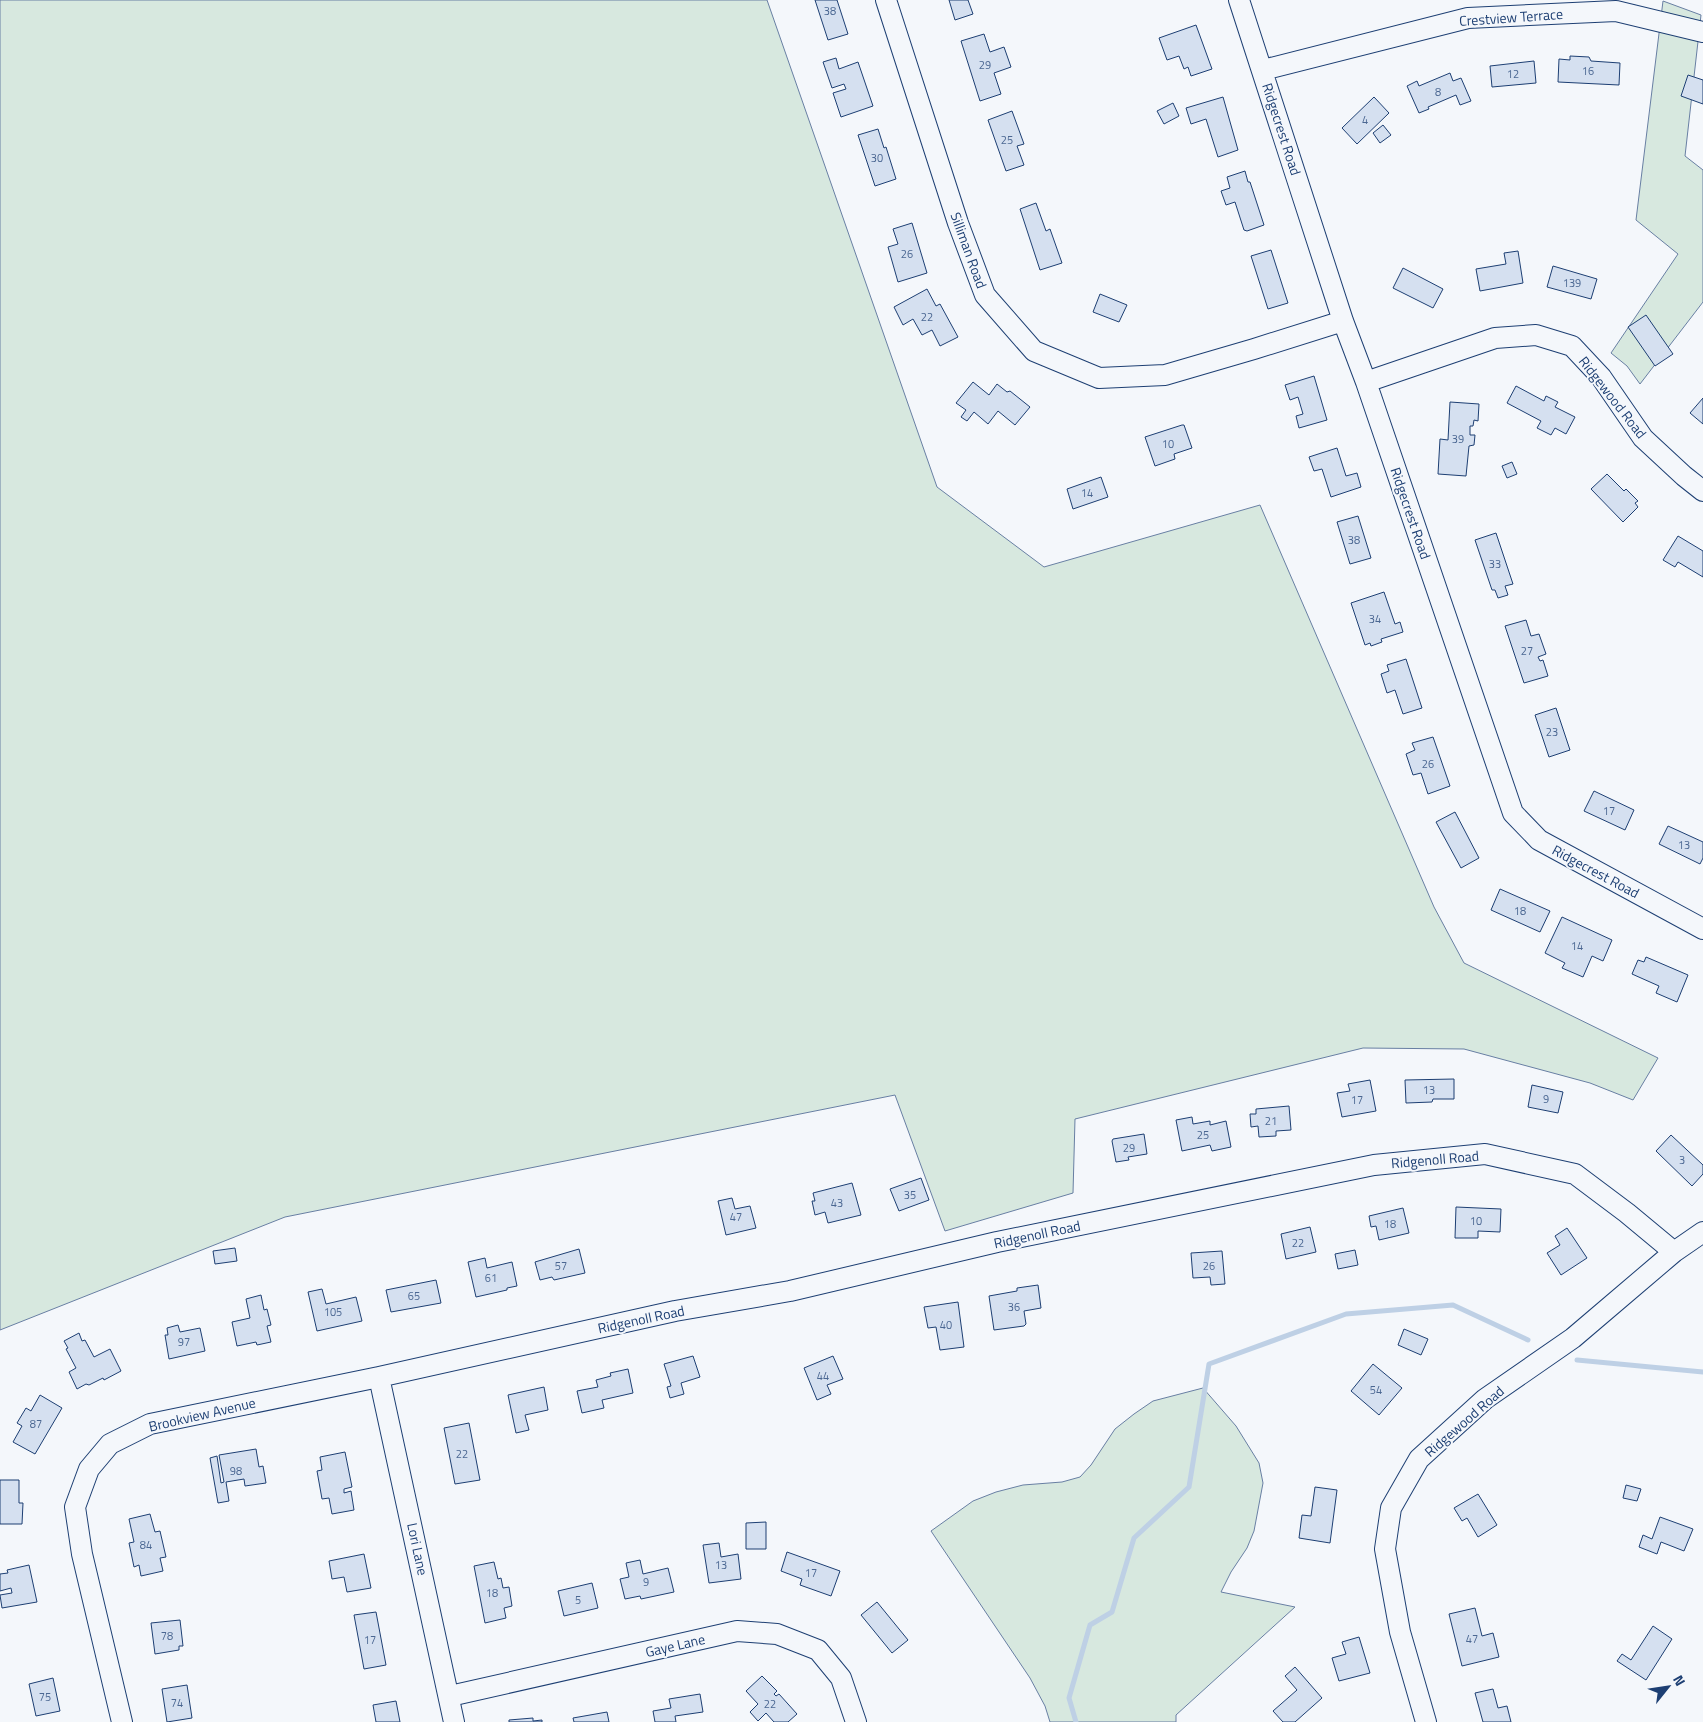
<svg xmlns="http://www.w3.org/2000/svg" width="1703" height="1722" font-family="'Titillium Web',sans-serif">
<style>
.green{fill:#d7e8df;stroke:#687fa3}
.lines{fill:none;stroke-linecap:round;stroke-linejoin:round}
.stream{stroke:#bed0e5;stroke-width:5}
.building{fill:#d5e0f0;stroke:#1d3f73}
.minor-casing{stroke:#1d3f73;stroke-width:22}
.minor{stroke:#f4f7fb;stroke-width:20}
.labels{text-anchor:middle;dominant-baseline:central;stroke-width:4;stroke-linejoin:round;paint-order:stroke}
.number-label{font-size:11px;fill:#4b6792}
.street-label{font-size:14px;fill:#1d3f73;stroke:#f4f7fb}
</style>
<rect width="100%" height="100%" fill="#f4f7fb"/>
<path class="green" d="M0,0H767L937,487L1044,567L1260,505L1434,907L1464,963L1658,1058L1633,1100L1590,1083L1464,1049L1363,1048L1075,1119L1073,1193L945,1231L895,1095L285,1217L0,1330Z
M1663,1L1701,15L1685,156L1703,170V302L1640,384L1627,366L1611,353L1678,254L1636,220Z
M1203,1388L1236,1426L1259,1463L1263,1483L1254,1531L1247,1548L1231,1572L1221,1592L1295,1607L1176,1715V1722H1050L1045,1706L1030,1678L931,1531L973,1501L996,1492L1023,1485L1062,1482L1080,1477L1091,1465L1115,1429L1134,1414L1153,1401Z"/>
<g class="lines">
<path class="stream" d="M1577,1360L1703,1372
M1076,1722L1069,1698L1090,1625L1112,1612L1134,1538L1189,1487L1209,1364L1346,1314L1453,1305L1528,1340"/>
</g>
<path class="building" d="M815,0H837L848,34L828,40Z
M949,0H968L973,14L955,20Z
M1196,25L1212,69L1191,76L1188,67L1184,69L1179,56L1167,60L1159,38Z
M984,34L990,52L1004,47L1011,67L994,73L1001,94L980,101L961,41Z
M1570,56L1589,57L1591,61L1620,63L1619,85L1558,82L1559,59L1570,60Z
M836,58L839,69L858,62L873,106L841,117L833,93L846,89L844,84L832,88L823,62Z
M1534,61L1536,83L1492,87L1490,66Z
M1450,73L1453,81L1461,78L1471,101L1460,105L1456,95L1428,107L1429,109L1419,113L1407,86L1417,81L1419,86Z
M1688,75L1703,80V104L1681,96Z
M1223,97L1238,150L1218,157L1206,119L1191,124L1186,108Z
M1374,97L1389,113L1357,144L1342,128Z
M1173,103L1179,116L1164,124L1157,111Z
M1012,111L1024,144L1017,146L1024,165L1006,171L988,120Z
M1383,125L1391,135L1380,143L1373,133Z
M878,129L884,148L886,147L896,179L875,186L858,135Z
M1245,171L1248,182H1250L1264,225L1247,231L1244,230L1235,202L1226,205L1221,191L1230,188L1227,177Z
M1036,203L1046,231L1050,229L1062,263L1040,270L1020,209Z
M912,223L927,273L898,282L888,247L898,244L893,229Z
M1271,250L1288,303L1268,309L1251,256Z
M1518,251L1523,283L1480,291L1476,269L1506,264L1504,253Z
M1553,266L1597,279L1591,299L1547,287Z
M1403,268L1443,289L1433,308L1393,288Z
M927,289L936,306L940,304L958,337L940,346L932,330L922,335L913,319L903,325L894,307Z
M1100,294L1127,305L1119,322L1093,312Z
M1646,315L1673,354L1655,366L1628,327Z
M1314,376L1327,420L1299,428L1296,416L1303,414L1298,397L1290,400L1285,385Z
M973,382L989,395L997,384L1007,392L1010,391L1030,407L1015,425L998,411L988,424L974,412L967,421L961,417L966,410L956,403Z
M1516,386L1544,401L1546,396L1558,402L1555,407L1575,417L1566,434L1555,428L1551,435L1537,428L1541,421L1507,403Z
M1703,398V424L1690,413Z
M1450,402L1479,404L1478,421L1474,420L1473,426H1470V435H1475L1474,445L1469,446L1466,476L1438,474L1440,439L1448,440Z
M1182,425H1184L1192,448L1174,454L1175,459L1155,466L1145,437Z
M1337,448L1346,476L1357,473L1361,487L1331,497L1322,469L1314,471L1309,457Z
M1512,462L1517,474L1507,478L1502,466Z
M1607,474L1624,491L1626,489L1638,501L1635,503L1638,507L1623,522L1591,489Z
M1101,477L1108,497L1073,509L1067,489Z
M1358,516L1371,558L1350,564L1337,522Z
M1496,533L1513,584L1505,586L1508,595L1498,598L1495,590H1492L1475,540Z
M1678,536L1703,551V577L1678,562L1675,567L1663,560Z
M1384,592L1395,624L1400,622L1403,632L1381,639L1382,642L1371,646L1370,643L1365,645L1351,603Z
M1526,620L1531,636L1539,634L1546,654L1538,657L1540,661L1543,660L1548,676L1524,683L1505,626Z
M1406,659L1422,708L1403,714L1395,690L1387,693L1381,674L1389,671L1387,665Z
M1556,708L1570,750L1549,757L1535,715Z
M1433,737L1450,786L1428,794L1421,773L1413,775L1406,754L1415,750L1412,743Z
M1594,791L1634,810L1625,830L1584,811Z
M1455,812L1479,858L1461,868L1436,822Z
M1668,826L1703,842V858L1700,864L1659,844Z
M1500,889L1550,911L1540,932L1491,910Z
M1562,917L1612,940L1603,961L1592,956L1583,977L1562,968L1565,963L1545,953Z
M1646,957L1688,975L1677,1002L1656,993L1659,986L1632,974L1638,960L1644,962Z
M1454,1079V1099H1433L1432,1102L1406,1103L1405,1080Z
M1370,1080L1376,1111L1342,1117L1337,1093L1350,1091L1348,1084Z
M1532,1085L1563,1092L1558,1113L1528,1107Z
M1289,1106L1291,1130L1276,1131V1136L1259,1137L1258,1126L1251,1127L1250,1114H1256V1109Z
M1192,1117L1193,1124L1210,1121V1125L1226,1121L1231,1147L1212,1151L1210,1145L1182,1151L1176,1120Z
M1144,1134L1147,1154L1128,1157L1129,1160L1116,1162L1112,1141L1113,1139Z
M1671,1135L1703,1165V1174L1692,1186L1656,1151Z
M921,1178L929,1200L899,1211L890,1189Z
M852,1183L861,1215L828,1223L825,1212L815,1215L812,1201H815L813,1193Z
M732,1198L735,1209L750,1206L756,1228L726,1235L718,1201Z
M1456,1207L1501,1209L1500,1232L1478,1231V1238H1455Z
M1403,1208L1409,1233L1379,1240L1376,1226L1371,1227L1369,1216Z
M1310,1227L1316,1252L1286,1259L1281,1234Z
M1567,1228L1587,1258L1561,1275L1547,1253L1560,1245L1555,1236Z
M235,1248L237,1261L215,1264L213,1251Z
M579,1249L585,1273L554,1280L552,1277L540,1280L535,1262Z
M1355,1250L1358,1265L1338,1269L1335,1254Z
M1222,1251L1225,1284L1211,1285L1210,1277L1193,1278L1191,1253Z
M485,1258L487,1268L512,1262L517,1286L507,1288V1290L476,1297L468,1262Z
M436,1280L441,1303L391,1312L386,1290Z
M1038,1285L1041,1308L1024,1311L1026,1324L1024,1326L994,1330L989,1296L1017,1291V1288Z
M322,1289L326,1304L356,1297L362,1321L317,1331L308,1292Z
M261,1295L264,1310L267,1309L271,1325L267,1326L271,1342L257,1345L256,1342L237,1346L232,1322L250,1318L246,1299Z
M958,1302L964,1347L940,1350L936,1327L928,1328L924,1307Z
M178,1325L180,1332L200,1328L205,1351L169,1359L165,1335H168L167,1328Z
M1404,1329L1428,1339L1421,1355L1398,1345Z
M79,1333L82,1341L85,1340L94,1357L110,1349L121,1371L104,1380L103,1378L89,1385L86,1384L77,1389L69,1372L76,1368L66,1349L68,1348L64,1341Z
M693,1356L700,1377L681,1383L684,1394L670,1398L667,1387L671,1386L664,1364Z
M833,1356L843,1379L827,1385L831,1394L817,1400L804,1368Z
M1373,1364L1402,1388L1379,1415L1351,1391Z
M628,1369L633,1393L602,1400L604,1408L582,1413L577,1391L598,1387L596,1380L611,1376L610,1373Z
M544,1387L548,1410L525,1415L529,1430L516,1433L508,1395Z
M40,1395L62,1408L35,1454L13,1442L22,1426L17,1423L26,1408L31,1411Z
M469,1423L480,1480L455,1484L444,1428Z
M256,1449L259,1467L263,1466L266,1483L245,1486L244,1479L226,1482L229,1501L218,1503L210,1458L217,1456L221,1483L224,1482L219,1455Z
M345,1452L352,1487L344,1489V1493L351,1491L354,1510L332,1514L329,1498L322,1499L317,1471L322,1470L320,1457Z
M0,1480H19V1503H23L22,1524H0Z
M1626,1485L1641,1489L1637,1501L1623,1498Z
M1315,1487L1337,1490L1330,1543L1299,1538L1302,1515L1311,1516Z
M1478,1494L1497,1525L1478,1537L1467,1518L1462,1521L1454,1508Z
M150,1514L155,1532L160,1531L166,1557L160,1558L163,1571L141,1576L139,1565L134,1567L129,1543L134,1542L129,1519Z
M1660,1517L1693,1529L1684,1551L1661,1542L1657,1554L1639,1547L1643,1535L1652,1539Z
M766,1522V1549H746V1523Z
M719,1543L721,1557L738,1554L741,1579L709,1583L703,1545Z
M787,1552L840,1571L831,1596L800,1585L802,1579L781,1571Z
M364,1554L371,1588L347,1592L344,1577L332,1579L329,1561Z
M640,1560L643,1574L668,1568L674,1592L641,1599L640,1596L625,1599L620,1579L629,1577L626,1563Z
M494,1562L498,1579L501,1578L503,1588L509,1587L512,1606L504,1608L506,1618L485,1623L474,1566Z
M29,1565L37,1602L2,1608L0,1595L12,1593L11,1588L0,1591V1574L8,1573L7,1570Z
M592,1583L598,1608L564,1616L558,1591Z
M877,1602L908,1640L892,1653L861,1615Z
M1475,1608L1482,1636L1493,1633L1499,1657L1462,1666L1449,1614Z
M376,1612L386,1665L364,1669L354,1615Z
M180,1620L183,1646H179V1650L155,1654L151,1623Z
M1653,1626L1672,1639L1646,1680L1617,1661L1622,1654L1631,1660Z
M1359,1637L1370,1673L1339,1681L1332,1658L1346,1654L1342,1642Z
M1295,1667L1322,1698L1295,1722H1283L1273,1711L1297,1690L1285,1676Z
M762,1676L777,1691L774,1694L776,1696L779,1694L797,1714L788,1722H774L766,1713L758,1721L750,1712L758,1704L746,1691Z
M53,1678L60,1711L36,1716L29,1684Z
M187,1685L192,1718L167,1722L162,1689Z
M1493,1689L1498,1708L1507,1706L1511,1722H1483L1475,1693Z
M700,1694L703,1712L675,1716L676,1722H655L653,1711L671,1708L669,1699Z
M396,1701L400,1722H376L373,1705Z
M607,1712L609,1722H574L573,1718Z
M533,1718V1721L542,1720V1722H509V1720Z"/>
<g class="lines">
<defs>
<path id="minor" d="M886,0L958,223L985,295L1034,351L1099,378L1165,375L1254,349L1343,321
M1239,0L1343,321L1366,382L1513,813L1539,840L1703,929
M1263,70L1468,18L1616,11L1703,32
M1366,382L1495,338L1536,335L1572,346L1601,377L1643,438L1684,476L1703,491
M379,1377L454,1722
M450,1696L737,1631L777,1634L818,1650L841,1678L856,1722
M122,1722L82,1554L75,1507L89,1469L110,1444L150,1424L379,1377L675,1311L790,1291L997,1242L1374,1165L1485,1154L1575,1174L1627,1213L1674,1252
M1426,1722L1400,1632L1385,1549L1391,1508L1419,1459L1485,1399L1573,1338L1674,1252L1703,1232"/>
</defs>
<use href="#minor" class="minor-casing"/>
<use href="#minor" class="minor"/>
</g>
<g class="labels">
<g class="number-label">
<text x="830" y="11">38</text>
<text x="985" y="65">29</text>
<text x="1588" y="71">16</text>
<text x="1513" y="74">12</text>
<text x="1438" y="92">8</text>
<text x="1365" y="120">4</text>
<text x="1007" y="140">25</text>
<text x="877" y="158">30</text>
<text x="907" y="254">26</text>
<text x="1572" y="283">139</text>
<text x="927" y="317">22</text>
<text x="1458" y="439">39</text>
<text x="1168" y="444">10</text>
<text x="1087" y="493">14</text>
<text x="1354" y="540">38</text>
<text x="1495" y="564">33</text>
<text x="1375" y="619">34</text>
<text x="1527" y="651">27</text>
<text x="1552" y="732">23</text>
<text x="1428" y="764">26</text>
<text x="1609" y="811">17</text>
<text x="1684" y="845">13</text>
<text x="1520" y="911">18</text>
<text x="1577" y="946">14</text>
<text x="1429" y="1090">13</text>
<text x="1546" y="1099">9</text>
<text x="1357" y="1100">17</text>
<text x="1271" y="1121">21</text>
<text x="1203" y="1135">25</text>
<text x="1129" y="1148">29</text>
<text x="1682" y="1160">3</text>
<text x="910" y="1195">35</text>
<text x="837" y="1203">43</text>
<text x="736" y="1217">47</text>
<text x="1476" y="1221">10</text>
<text x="1390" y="1224">18</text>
<text x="1298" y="1243">22</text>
<text x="561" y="1266">57</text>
<text x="1209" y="1266">26</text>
<text x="491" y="1278">61</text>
<text x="414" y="1296">65</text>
<text x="1014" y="1307">36</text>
<text x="333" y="1312">105</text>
<text x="946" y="1325">40</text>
<text x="184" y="1342">97</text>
<text x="823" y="1376">44</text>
<text x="1376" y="1390">54</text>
<text x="36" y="1424">87</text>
<text x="462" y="1454">22</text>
<text x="236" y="1471">98</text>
<text x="146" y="1545">84</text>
<text x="721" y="1565">13</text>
<text x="811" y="1573">17</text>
<text x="646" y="1582">9</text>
<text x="492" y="1593">18</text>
<text x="578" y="1600">5</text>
<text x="167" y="1636">78</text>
<text x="1472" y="1639">47</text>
<text x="370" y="1640">17</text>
<text x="45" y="1697">75</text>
<text x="177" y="1703">74</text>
<text x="770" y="1704">22</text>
</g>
<g class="street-label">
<text transform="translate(1511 17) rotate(-4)">Crestview Terrace</text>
<text transform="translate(1282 129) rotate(72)">Ridgecrest Road</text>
<text transform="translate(969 250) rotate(70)">Silliman Road</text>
<text transform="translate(1613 397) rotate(52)">Ridgewood Road</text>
<text transform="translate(1411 513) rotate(71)">Ridgecrest Road</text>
<text transform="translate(1596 871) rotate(28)">Ridgecrest Road</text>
<text transform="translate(1435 1159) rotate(-5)">Ridgenoll Road</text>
<text transform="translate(1037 1234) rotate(-12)">Ridgenoll Road</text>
<text transform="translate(641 1319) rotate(-12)">Ridgenoll Road</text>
<text transform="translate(202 1414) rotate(-13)">Brookview Avenue</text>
<text transform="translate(1464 1421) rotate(-41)">Ridgewood Road</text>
<text transform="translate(418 1549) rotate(78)">Lori Lane</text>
<text transform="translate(675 1645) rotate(-13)">Gaye Lane</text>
</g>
</g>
<g transform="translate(1668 1687) rotate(60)" stroke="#f4f7fb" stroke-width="4" paint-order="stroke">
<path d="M0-4L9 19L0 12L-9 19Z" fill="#1d3f73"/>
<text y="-8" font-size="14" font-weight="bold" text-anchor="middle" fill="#1d3f73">N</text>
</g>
</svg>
